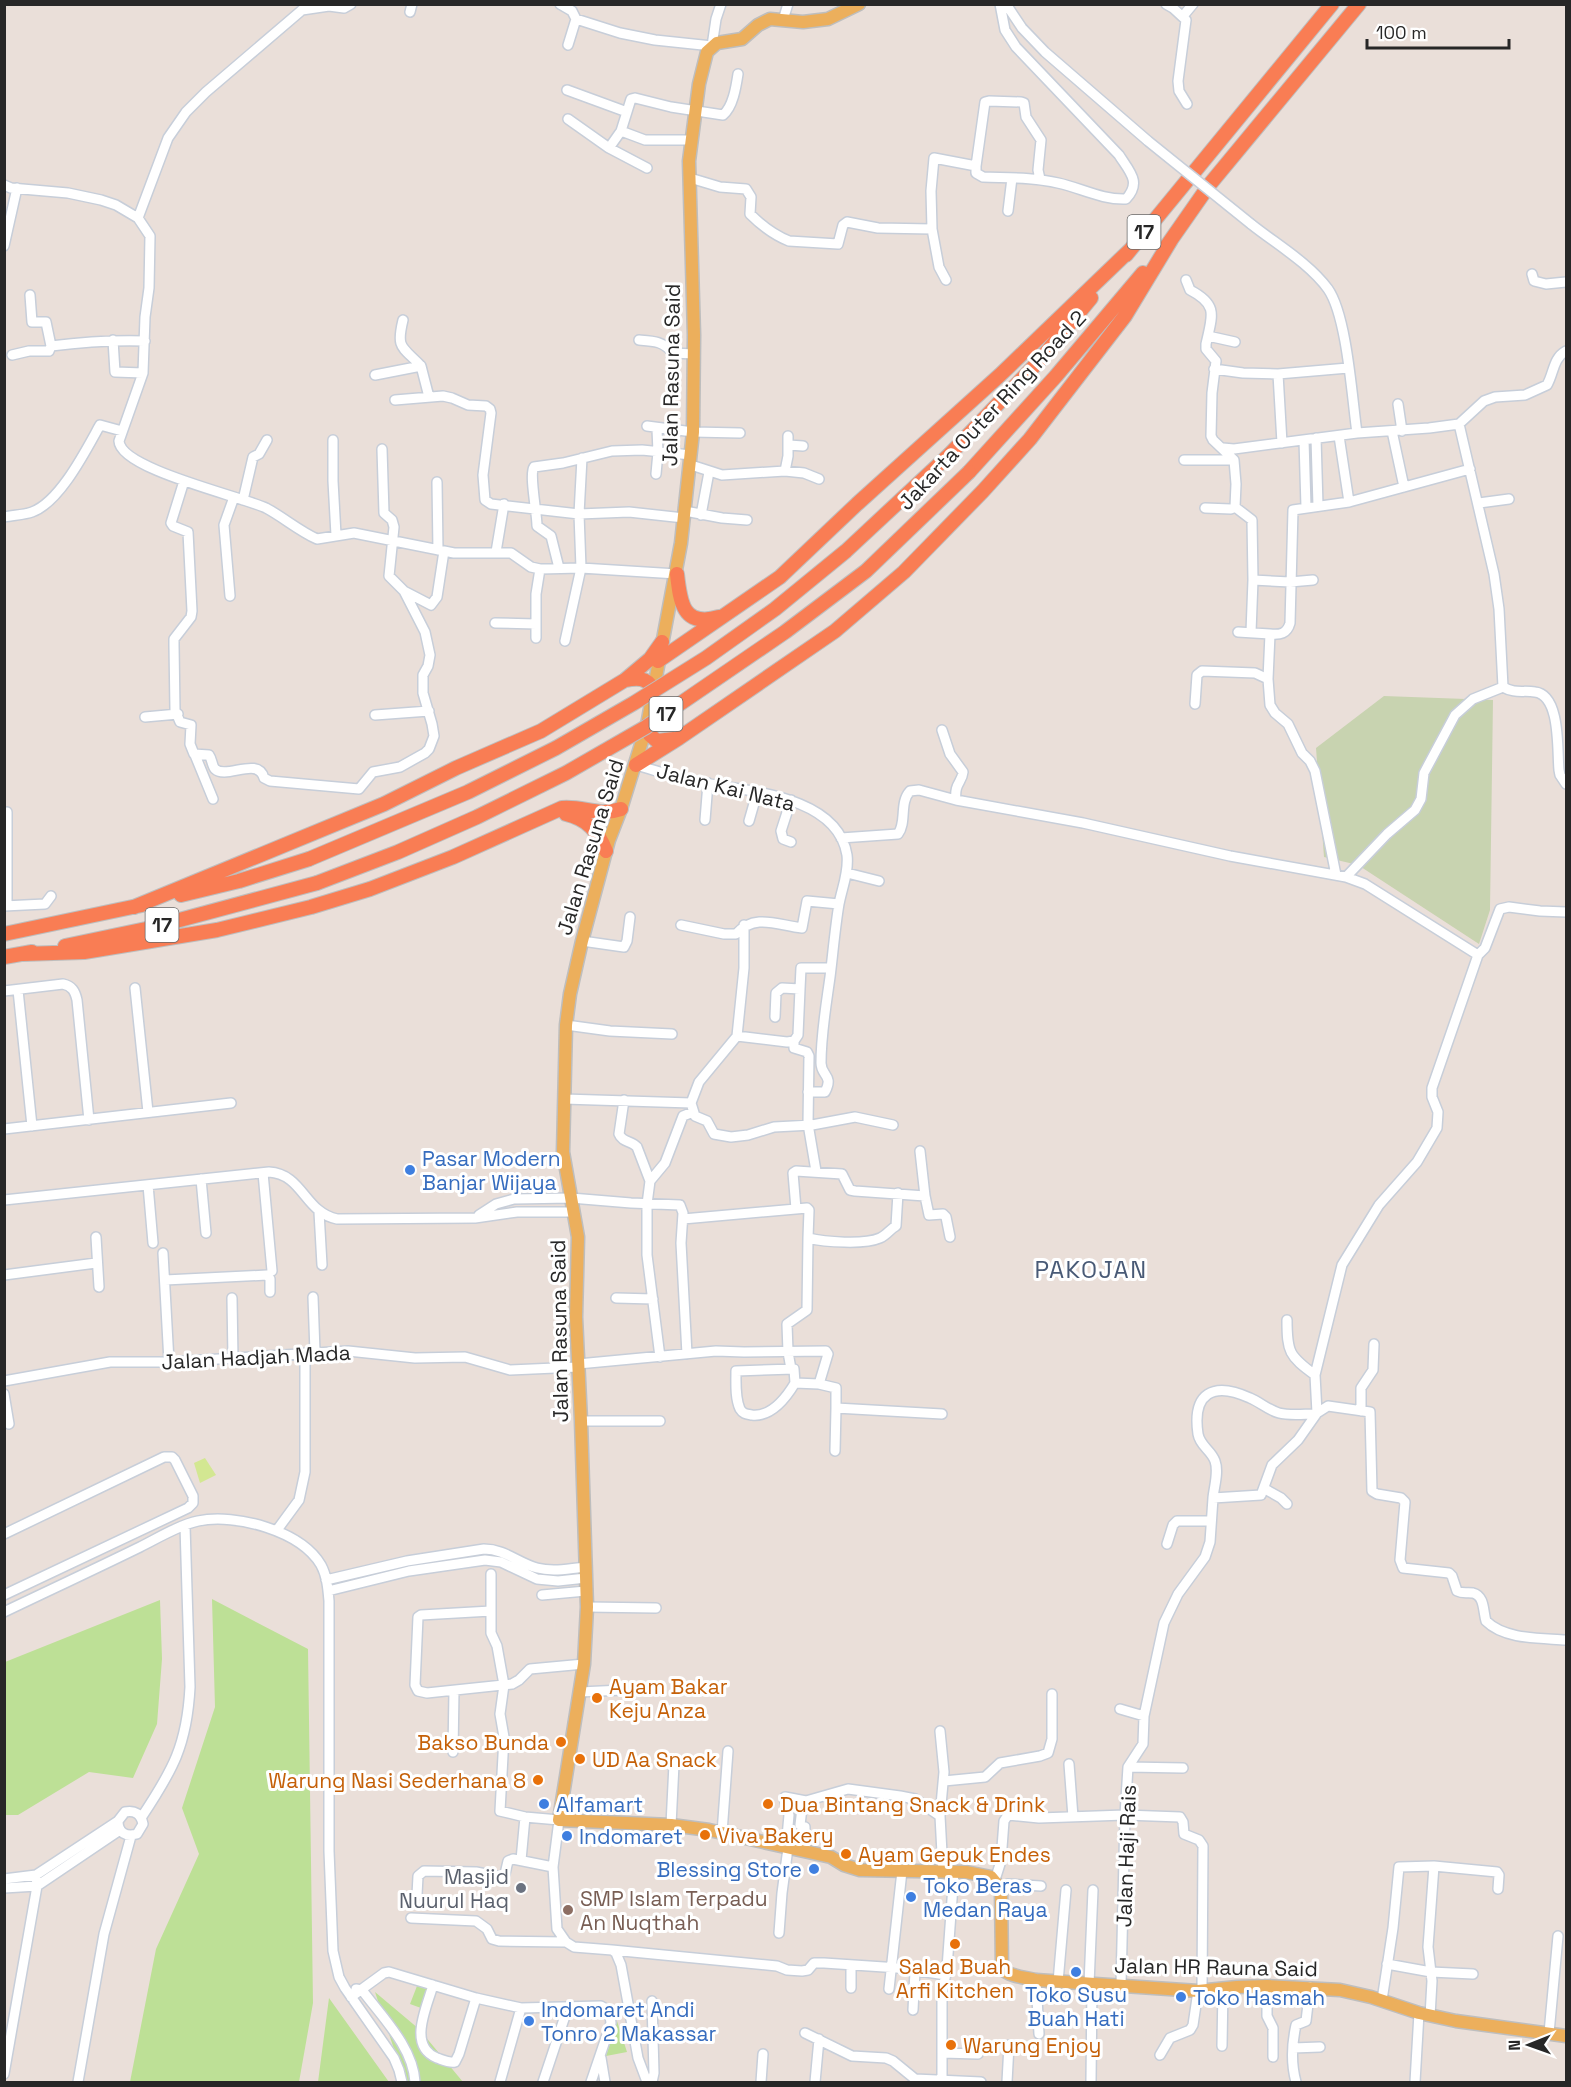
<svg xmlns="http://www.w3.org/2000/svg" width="1571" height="2087" font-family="'Space Grotesk',sans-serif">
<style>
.green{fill:#bde096}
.cemetery{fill:#c8d3b0}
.pitch{fill:#d3e792}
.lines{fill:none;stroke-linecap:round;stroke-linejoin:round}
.minor-casing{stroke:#c7ced9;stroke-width:12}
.major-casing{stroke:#bebebe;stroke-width:15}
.highway-casing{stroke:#bebebe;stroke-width:16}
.minor{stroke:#fff;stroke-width:9}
.major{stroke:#ecaf5c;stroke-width:12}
.highway{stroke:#f97d54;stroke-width:14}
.minor-bridge-casing{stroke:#c7ced9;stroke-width:12;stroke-linecap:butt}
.highway-bridge-casing{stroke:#bebebe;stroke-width:16;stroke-linecap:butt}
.minor-bridge{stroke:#fff;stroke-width:9}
.highway-bridge{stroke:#f97d54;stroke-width:14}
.shop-dot{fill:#3f7fe0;stroke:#fff;stroke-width:2}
.food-dot{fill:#e8710a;stroke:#fff;stroke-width:2}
.worship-dot{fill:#6b7280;stroke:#fff;stroke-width:2}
.education-dot{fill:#8d6e63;stroke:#fff;stroke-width:2}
.labels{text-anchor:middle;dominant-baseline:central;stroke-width:6;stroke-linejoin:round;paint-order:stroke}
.shield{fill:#fff;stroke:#686868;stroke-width:1.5}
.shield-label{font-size:20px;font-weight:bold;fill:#272727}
.street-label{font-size:21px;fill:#272727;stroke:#fff}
.shop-label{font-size:21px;fill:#366cbe;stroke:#fff;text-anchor:start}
.food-label{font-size:21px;fill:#c56008;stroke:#fff;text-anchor:start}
.worship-label{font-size:21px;fill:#5b616d;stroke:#fff;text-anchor:end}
.education-label{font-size:21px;fill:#785e54;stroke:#fff;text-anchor:start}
.quarter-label{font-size:24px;letter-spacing:1.5px;fill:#495a76;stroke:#fff}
</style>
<rect width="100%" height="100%" fill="#eadfd9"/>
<path class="green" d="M212,1599L308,1649L313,2003L299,2082H130L156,1949L199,1854L182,1808L215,1707Z
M160,1600L162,1659L157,1724L133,1778L89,1772L18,1815H5V1662Z
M417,1986L427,1989L421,2008L410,2004Z
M375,1992L419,2029L463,2082H405Z
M329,1998L389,2082H318Z
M617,2021L627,2052L606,2056Z"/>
<path class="cemetery" d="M1384,696L1493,700L1490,910L1479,944L1358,865L1324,857L1316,748Z"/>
<path class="pitch" d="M205,1458L216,1475L200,1483L194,1463Z"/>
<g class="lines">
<defs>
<path id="minor" d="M560,4L572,11L576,19L568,45
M1006,4L1022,28L1045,52L1148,141
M1166,4L1173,8L1186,20L1178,81L1179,91L1187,104
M410,12L412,4
M1183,16L1193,4
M576,19L620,33L655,40L712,46L716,19L721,4
M783,20L788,4
M567,90L627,112
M568,119L609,148L621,131L631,99L635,98L671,107L723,115C733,107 736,87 738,74
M621,131L645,140H692
M609,148L647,168
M976,166L985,102L989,101L1021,102L1024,103L1026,117L1041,140L1038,170L1040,179
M690,178L720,187L746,189L751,197L750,214C761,225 774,235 789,241L838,244L843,225L847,222L878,228L932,229L931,191L934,158L976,166V173L983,177C1008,178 1033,177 1058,183C1081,188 1102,200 1126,199C1142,182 1129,171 1119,155L1016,47L1005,30L1000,4
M4,185L11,188L68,193L101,200L116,205L138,218L150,236L149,288L145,317L143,373L119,441C120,469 240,496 266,508C283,517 299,531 317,539L354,533L454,553H511L531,567L540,569L581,568L677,574
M1008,211L1012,178
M138,218L168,138L186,112L206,92L302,10L329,6L344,8L351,4
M1251,224C1276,244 1309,263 1328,289C1347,316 1352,398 1357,433
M932,229L939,267L946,280
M4,246L17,188
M1532,274L1534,281L1546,284L1566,282
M1186,280L1190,290C1219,305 1212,316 1206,344V349L1216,361L1212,393L1211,436L1213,440L1234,460L1236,484L1235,507
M30,295L32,322H46L51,346
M403,320C396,349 402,346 421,366
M1208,336L1235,342
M113,340L115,372L143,373
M639,340C653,341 663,341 673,353L694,354
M12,355L29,351H49L51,346C83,342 113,340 145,341
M1214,369L1243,373L1278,374L1348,368
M1278,374L1282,443
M375,375L421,366L429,397
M395,400L443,396L452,398L468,405L486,406L490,409L491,413L483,475L485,500L491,504L579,514L629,512L684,518
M1398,404L1402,431
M1459,424L1494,574L1499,609L1503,687
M647,426L693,432L740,433
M1392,431L1404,487L1470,469
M1339,436L1349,502
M1316,438L1318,506
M333,440V481L336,535
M1304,440L1306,507
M789,445L803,446
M1223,448L1234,449L1357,433L1429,428L1459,424L1484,401L1495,397L1525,395L1547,385C1554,373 1553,358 1566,351
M1184,460H1234
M691,465L722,475L785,471L804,473L819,479
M785,471L788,456V436
M656,474L658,452L657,429
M184,481L171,523L173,526L188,532L192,611L191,617L174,639V645L175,710L180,722L191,725L190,744L194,754L209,755C212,759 212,766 215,769C226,780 258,756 264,778L270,781L359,789L373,772L400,767L425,753L429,749L434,736L432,724L423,693V675L428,666L430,655L425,632L404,591L389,576L394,527L392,520L384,513L382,449
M437,482L438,550
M243,500L253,457L259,454L267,440
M1479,503L1509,499
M1205,508L1231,509L1235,507L1252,520L1253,580L1290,582L1313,580
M685,511L722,518L747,520
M701,515L709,472
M4,517C13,515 24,515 32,512C60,502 86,450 100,425L122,431
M496,552L504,504
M559,568L551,536L537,526C537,513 529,474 534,467L563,463L612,451L642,450L691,455
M404,591L431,605L437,597L444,551
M230,596L224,525L234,497
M495,623L536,624
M1238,632L1270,634
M1251,632L1253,580
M536,638V594L540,569
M565,641L581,568L579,514L582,458
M1195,704L1197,675L1202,671L1255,673L1268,679
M375,715L429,711
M145,717L178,714
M942,730L950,754L963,772C962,783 954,783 956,800
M195,755L213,799
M636,765C654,770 674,777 693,781C741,791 837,793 847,855C849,872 842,888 839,904C835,928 833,953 830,977C826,1006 821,1034 821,1063C821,1076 834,1075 825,1092H808
M705,820L708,783
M749,821L757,793
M841,838L898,834C907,822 899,803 910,791L919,790L956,800L1083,823L1230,856L1346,877L1365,884L1478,955
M791,842L783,839L781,831L791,800
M847,873L879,881
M1336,875L1315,771L1310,761L1302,753L1288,724L1275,713L1270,705L1268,679L1270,634C1280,635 1287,634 1290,623L1293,510L1349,502L1404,487
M1346,877L1387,834L1415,810L1421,799L1424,773L1455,715L1473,699L1503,687C1515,694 1523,690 1535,692C1561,695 1557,751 1559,770L1560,775L1566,784
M4,906L45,904L51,896
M7,906V812
M681,925L724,934H736C755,913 777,925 802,928L807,901L839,904
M744,925V968L737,1036L699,1082L691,1103L695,1116L707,1121L714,1134L731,1137L748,1135L774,1127L812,1125L855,1117L893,1125
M582,941L624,947L627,941L630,917
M135,988L148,1112
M800,989L798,1035L794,1041V1048L807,1052L809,1056L808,1124L816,1171
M18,990L32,1126
M4,991L63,984C72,986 75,991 77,1000L89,1120
M775,1017L776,993L782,988L800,989L801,968H831
M566,1025L610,1031L672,1034
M737,1036L787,1042L794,1041
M564,1099L691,1103
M624,1100L619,1134C622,1142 632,1141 637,1147L650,1181L647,1204V1255L660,1357
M4,1129L231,1103
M920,1151L925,1196L929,1215L943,1214L946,1217L950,1237
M263,1173L272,1271
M201,1179L206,1233
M650,1181L665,1163L683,1116L693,1112
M148,1185L153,1243
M4,1200L269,1172C303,1174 304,1212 337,1219L475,1218L517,1212H573
M796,1209L793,1173L796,1171L842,1174L850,1190L855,1191L925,1196
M319,1212L322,1265
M479,1215L496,1204L514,1199L571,1198L631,1203L680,1205L683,1213L681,1243L687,1354
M683,1219L807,1208L809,1210L808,1238
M96,1237L99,1287
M163,1253L169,1362
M4,1275L96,1263
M165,1280L267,1275L270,1279V1292
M313,1297L315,1352
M232,1298L233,1359
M616,1298L653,1299
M1287,1320C1287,1352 1289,1356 1315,1375
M578,1364L716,1351L744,1352L826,1351L828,1354L819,1384L836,1388V1408L942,1414
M791,1369L788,1352L787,1324L807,1310L808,1238C825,1242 864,1245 880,1238C887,1235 890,1229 896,1226L898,1193
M4,1381L110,1362H169L348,1351L415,1358L465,1357L510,1370L578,1367
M795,1383C786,1398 771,1417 752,1415C746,1414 743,1414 740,1409C735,1398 736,1384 736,1371L794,1369L795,1383L819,1384
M4,1394L9,1424
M1361,1411V1388L1373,1370L1374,1344
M1317,1413L1328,1406L1370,1412L1372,1491L1377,1494L1401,1498L1405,1502L1400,1560L1403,1568L1449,1573L1452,1576L1457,1591C1463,1594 1467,1592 1473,1593C1485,1596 1483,1612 1486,1621C1505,1640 1542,1638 1566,1640
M581,1421H660
M835,1451L836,1408
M1265,1489L1281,1498L1287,1504
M1213,1498C1214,1487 1219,1472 1215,1461C1211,1450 1200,1446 1198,1434C1192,1393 1213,1381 1250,1398C1260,1402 1268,1410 1279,1413C1290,1416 1304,1414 1316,1414
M277,1530L299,1500L305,1472V1353
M4,1534L164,1457H172L175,1460L193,1496V1503L188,1508L4,1595
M1167,1544L1173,1525L1177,1521H1210
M491,1574V1633L497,1646L504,1685L500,1714L504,1737L500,1811L525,1817L559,1820L553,1867L557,1929L566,1942L574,1947L612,1950L616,1953L621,1965L638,2058L647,2082
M326,1580L407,1561L484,1549C505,1549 518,1563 537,1568C552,1572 569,1569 585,1567
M328,1591L409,1571L485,1560L501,1562L537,1579L558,1581L586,1578
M542,1595L586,1591
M587,1607L656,1608
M491,1611L421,1615L418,1617L415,1685L418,1691L427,1693L512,1684L519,1680L530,1669L584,1664
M4,1612C50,1590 95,1569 140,1547C158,1538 179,1525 198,1521C236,1513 301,1531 321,1565C327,1576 328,1589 329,1601V1851L333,1951L339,1977L345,1988L394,2058L399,2070L402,2082
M580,1692L622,1690
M1120,1709L1144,1716
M940,1731L944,1772L940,1816L943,1872
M453,1752L454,1691
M1069,1764L1073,1817
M1128,1767L1183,1768
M944,1781L985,1777L1000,1763L1040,1756L1048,1753L1052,1739V1694
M802,1808L800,1825L805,1827V1852
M141,1818C173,1770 187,1745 190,1687L185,1526
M671,1825L674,1764
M722,1833L728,1751
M786,1848L789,1815L784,1798L785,1797L806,1801L848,1789L900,1796L915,1799L940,1816
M521,1860L525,1817
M4,1879L36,1875L118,1821L125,1812C135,1810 141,1814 143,1824L137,1834C126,1837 118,1833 118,1821
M995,1880L1001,1861L1004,1821L1008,1815L1039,1818L1125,1815L1180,1817L1183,1822L1184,1834L1199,1840L1203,1846L1202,1990
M4,1888L37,1886L120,1830
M1001,1889L1008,1884L1041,1886
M417,1895L418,1876L424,1871L476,1872L501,1877L505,1874L508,1861L513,1859L553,1867
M411,1918L476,1921L487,1929L492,1939L499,1941L566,1942
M779,1933L782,1893L788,1848
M612,1950L777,1966L787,1970L802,1971L808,1970L814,1963H824L899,1968L946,1975
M1387,1964L1431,1972L1473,1974
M851,1965V1988
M1036,1980L1039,2034
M1058,1982L1066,1890
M1089,1984L1093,1890
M433,1985C427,2007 407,2046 437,2058C443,2060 448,2063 455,2062L459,2054L476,1998
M1121,1985L1125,1815L1128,1767L1143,1744L1144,1716L1164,1623L1178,1594L1205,1557L1210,1542L1213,1498L1261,1495L1272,1465L1298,1440L1317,1413L1315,1375L1342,1265L1379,1205L1417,1162L1437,1128L1438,1112L1432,1097V1088L1478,955L1485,948L1500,909L1509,907L1540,911L1566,912
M1267,1986V2016L1273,2028V2057
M356,1989L362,1990C382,2017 413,2047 415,2082
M889,1989L902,1871
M351,1997L384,1973L389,1972L476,1998L521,2008L601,2006C609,2010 610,2014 611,2023L591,2082
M1382,2000L1393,1928L1399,1867L1434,1866L1497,1872L1499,1875L1498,1889
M913,2010L915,1971
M1430,2016L1432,1981L1428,1947L1434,1866
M805,2033L852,2056L886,2058L893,2061L915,2079L981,2082
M1549,2033L1558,1936
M1222,2046L1223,1988
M1293,2048L1320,2047
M942,2053L978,2054
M1160,2055L1170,2038L1190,2030L1193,2025L1198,1991
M601,2058L605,2082
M4,2074L37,1886L36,1875
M78,2082L104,1934L131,1836
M500,2082L521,2008
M543,2082L568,2007
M652,2082L654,2073L652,2001
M761,2082L763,2054
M815,2082L819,2039
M942,2082V1994L947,1968L954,1872
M1007,2082L1009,2045
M1091,2082L1092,1984
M1296,2082C1291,2064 1292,2043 1296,2025L1306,2021L1310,1987
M1415,2082L1419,2013"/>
<path id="major" d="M859,4L828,19L803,22L770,19L758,25L742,39L717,43L707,52L699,84L689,161L694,335L693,432L681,543L647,725L621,809L609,840L582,941L570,994L566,1025L563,1152L578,1237L576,1317L581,1421L587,1607L584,1664L559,1820L671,1825L709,1830L831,1857L844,1865L860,1870L966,1872L991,1877L1001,1889L1002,1969C1011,1977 1024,1977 1036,1980L1198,1991L1237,1987L1267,1986L1340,1990L1371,1997L1419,2013L1456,2021L1566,2036"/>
<path id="highway" d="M1166,247L1210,184L1359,4
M1126,255L1332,4
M950,454L1040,360L1091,298
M969,472L1056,376L1143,273
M677,574C680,602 683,628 719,617
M658,661L780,577L857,504L1000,375L1131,249
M625,680C637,678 647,677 653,689
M647,725L650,735L657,741L674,739
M636,765L679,738L835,631L904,572L983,491L1030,439L1125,316L1171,240
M566,814C587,819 598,831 606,851
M181,895L239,881L309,859
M134,907L384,804L456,768L541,731L625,680L650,659L662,642
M4,934L142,905
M65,946L146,929L317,883
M23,954L84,952L217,930L311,907L370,889L453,857L562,808C585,806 597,817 621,809
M4,957L32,952"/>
</defs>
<use href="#minor" class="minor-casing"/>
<use href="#major" class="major-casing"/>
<use href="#highway" class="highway-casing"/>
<use href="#minor" class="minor"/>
<use href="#major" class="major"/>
<use href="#highway" class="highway"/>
<defs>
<path id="minor-bridge" d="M1148,141L1251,224"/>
<path id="highway-bridge" d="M309,859L468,792L556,748L634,703L706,658L775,609L846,551L950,454
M317,883L398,852L477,817L566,773L646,727L785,632L866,571L969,472"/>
</defs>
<use href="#minor-bridge" class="minor-bridge-casing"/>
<use href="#highway-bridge" class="highway-bridge-casing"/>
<use href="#minor-bridge" class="minor-bridge"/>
<use href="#highway-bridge" class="highway-bridge"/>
</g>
<g class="shop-dot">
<circle cx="410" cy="1170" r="6"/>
<circle cx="544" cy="1804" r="6"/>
<circle cx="567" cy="1836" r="6"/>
<circle cx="814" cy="1869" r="6"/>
<circle cx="911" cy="1897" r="6"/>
<circle cx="1076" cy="1972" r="6"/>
<circle cx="1181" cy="1997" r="6"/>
<circle cx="529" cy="2021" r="6"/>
</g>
<g class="food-dot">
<circle cx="597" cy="1698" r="6"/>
<circle cx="561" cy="1742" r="6"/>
<circle cx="580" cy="1759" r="6"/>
<circle cx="538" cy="1780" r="6"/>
<circle cx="768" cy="1804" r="6"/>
<circle cx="705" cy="1835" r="6"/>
<circle cx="846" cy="1854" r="6"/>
<circle cx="955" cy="1944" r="6"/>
<circle cx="951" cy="2045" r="6"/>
</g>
<circle class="worship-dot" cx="521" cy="1888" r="6"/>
<circle class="education-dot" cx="568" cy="1910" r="6"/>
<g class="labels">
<g class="shield">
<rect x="1127.5" y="215" width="33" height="34" rx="4.5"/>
<rect x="649.5" y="697" width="33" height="34" rx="4.5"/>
<rect x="145.5" y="908" width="33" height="34" rx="4.5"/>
</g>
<g class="shield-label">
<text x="1144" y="232">17</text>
<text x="666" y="714">17</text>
<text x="162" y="925">17</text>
</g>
<g class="street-label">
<text transform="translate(671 375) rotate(-89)">Jalan Rasuna Said</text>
<text transform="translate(992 410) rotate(-47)">Jakarta Outer Ring Road 2</text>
<text transform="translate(726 787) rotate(14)">Jalan Kai Nata</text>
<text transform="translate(590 847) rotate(-73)">Jalan Rasuna Said</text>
<text transform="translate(559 1331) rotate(-91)">Jalan Rasuna Said</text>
<text transform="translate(256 1357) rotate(-3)">Jalan Hadjah Mada</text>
<text transform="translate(1126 1856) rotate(-88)">Jalan Haji Rais</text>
<text transform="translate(1216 1967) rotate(1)">Jalan HR Rauna Said</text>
</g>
<g class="shop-label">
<text x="422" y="1158">Pasar Modern<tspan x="422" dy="24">Banjar Wijaya</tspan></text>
<text x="556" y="1804">Alfamart</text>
<text x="579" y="1836">Indomaret</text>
<text x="802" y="1869" text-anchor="end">Blessing Store</text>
<text x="923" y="1885">Toko Beras<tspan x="923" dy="24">Medan Raya</tspan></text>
<text x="1076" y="1994" text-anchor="middle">Toko Susu<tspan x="1076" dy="24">Buah Hati</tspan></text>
<text x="1193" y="1997">Toko Hasmah</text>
<text x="541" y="2009">Indomaret Andi<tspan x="541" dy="24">Tonro 2 Makassar</tspan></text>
</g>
<g class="food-label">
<text x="609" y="1686">Ayam Bakar<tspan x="609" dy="24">Keju Anza</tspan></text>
<text x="549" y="1742" text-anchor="end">Bakso Bunda</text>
<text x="592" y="1759">UD Aa Snack</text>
<text x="526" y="1780" text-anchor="end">Warung Nasi Sederhana 8</text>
<text x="780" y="1804">Dua Bintang Snack &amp; Drink</text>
<text x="717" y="1835">Viva Bakery</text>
<text x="858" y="1854">Ayam Gepuk Endes</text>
<text x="955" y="1966" text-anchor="middle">Salad Buah<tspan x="955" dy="24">Arfi Kitchen</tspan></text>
<text x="963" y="2045">Warung Enjoy</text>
</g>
<g class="worship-label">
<text x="509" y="1876">Masjid<tspan x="509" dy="24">Nuurul Haq</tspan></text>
</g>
<g class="education-label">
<text x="580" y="1898">SMP Islam Terpadu<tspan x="580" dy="24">An Nuqthah</tspan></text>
</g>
<g class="quarter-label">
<text x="1091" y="1269">PAKOJAN</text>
</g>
</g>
<rect width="1571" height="2087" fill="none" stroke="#272727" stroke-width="12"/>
<g transform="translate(1529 2045) rotate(269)" stroke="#ffffff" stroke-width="4.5" paint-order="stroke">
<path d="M0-4.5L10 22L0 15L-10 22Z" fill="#272727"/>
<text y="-9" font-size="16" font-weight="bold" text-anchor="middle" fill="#272727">N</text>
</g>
<path d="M1367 39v9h142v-9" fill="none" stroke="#272727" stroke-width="3"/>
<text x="1376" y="39" font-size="18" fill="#272727" stroke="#ffffff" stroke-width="4.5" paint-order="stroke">100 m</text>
</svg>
